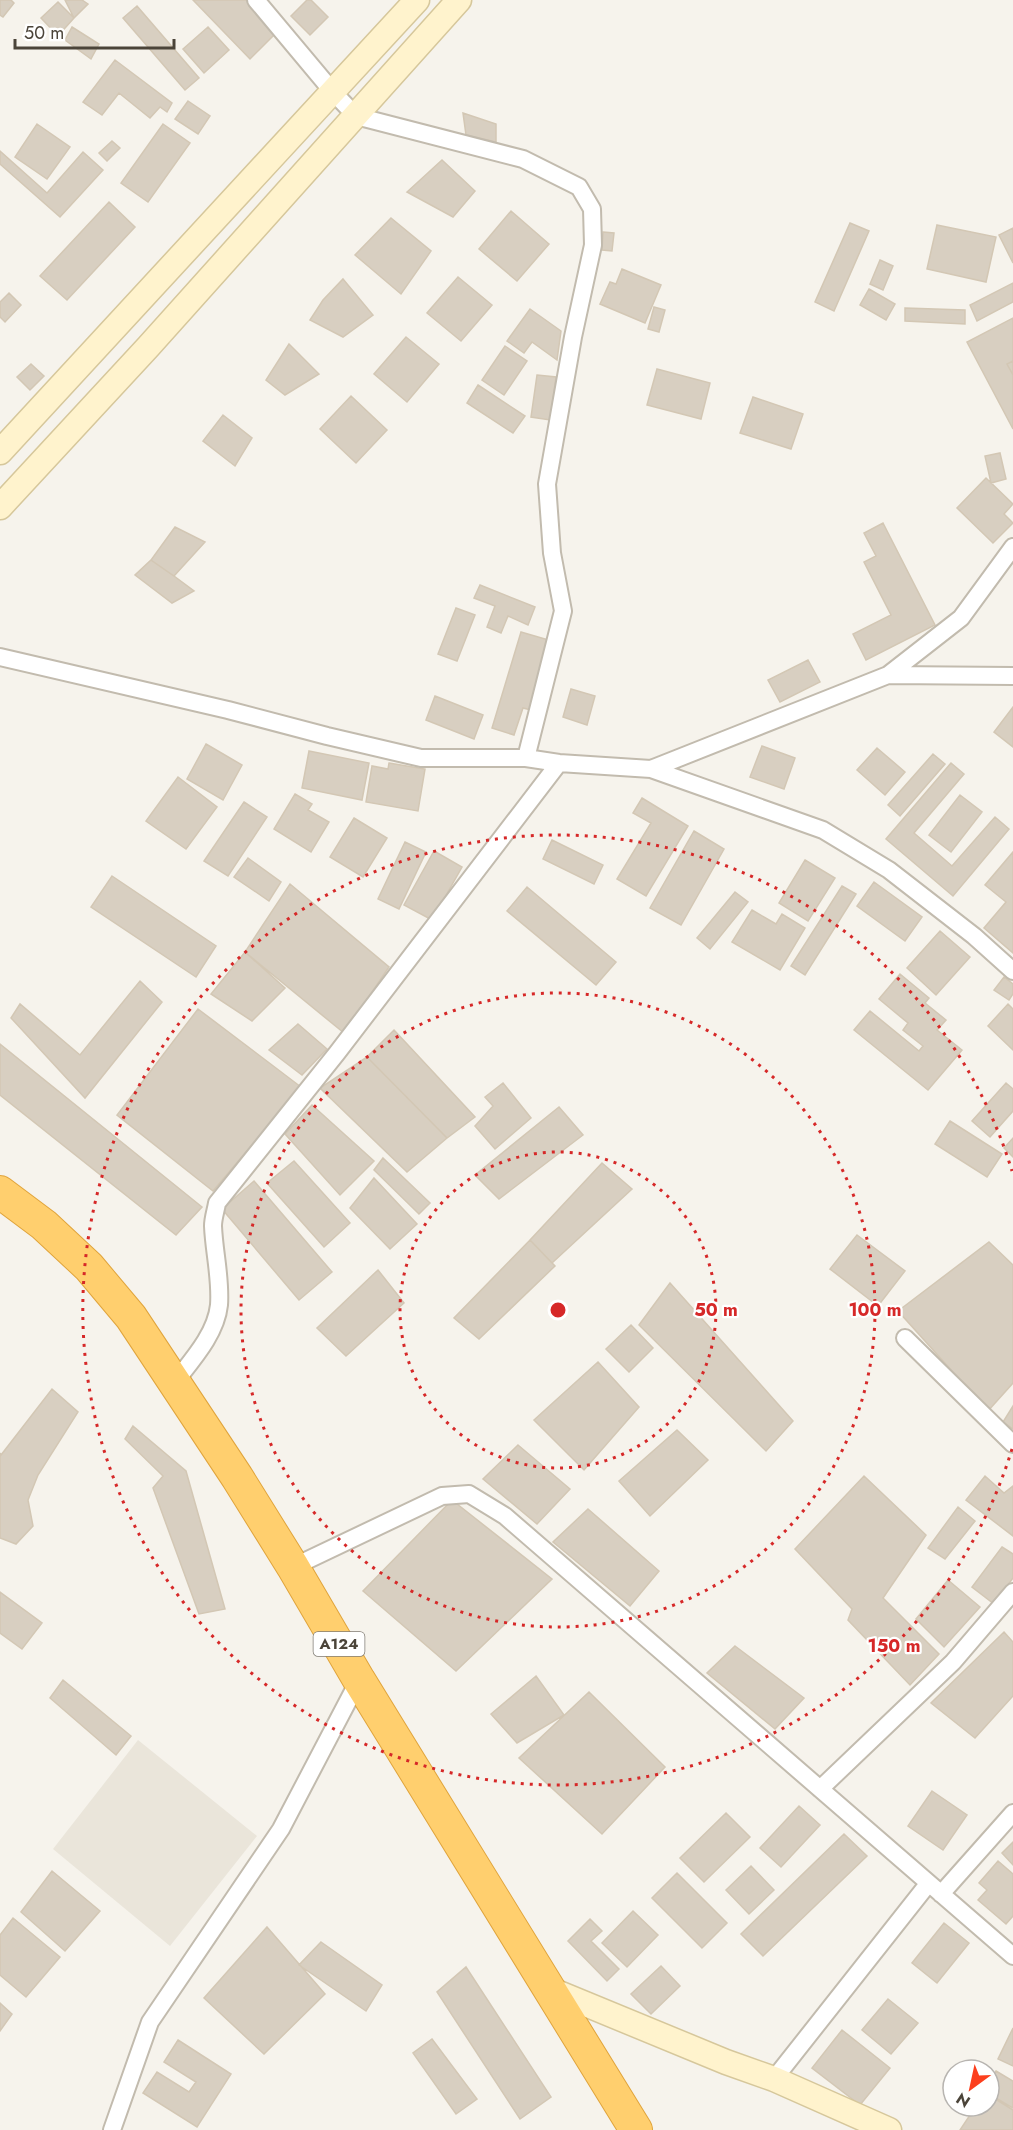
<svg xmlns="http://www.w3.org/2000/svg" width="1013" height="2130" font-family="Jost,sans-serif">
<style>
.residential{fill:#eae5da}
.building{fill:#d8cfc1;stroke:#d3c7b4;stroke-width:1.5}
.lines{fill:none;stroke-linecap:round;stroke-linejoin:round}
.street-casing{stroke:#c2bbae;stroke-width:20}
.secondary-casing{stroke:#d6c79b;stroke-width:27}
.highway-casing{stroke:#e0a43c;stroke-width:34}
.street{stroke:#fff;stroke-width:16}
.secondary{stroke:#fff3cd;stroke-width:24}
.highway{stroke:#ffcf6e;stroke-width:32}
.ring{fill:none;stroke:#d62828;stroke-width:3;stroke-dasharray:3 6}
.labels{text-anchor:middle;dominant-baseline:central;stroke-width:4.5;stroke-linejoin:round;paint-order:stroke}
.shield{fill:#fff;stroke:#817c74;stroke-width:1.5}
.shield-label{font-size:15px;font-weight:bold;fill:#4b4439}
.centre{fill:#d62828;stroke:#fff;stroke-width:3}
.ring-label{font-size:18px;text-anchor:middle;font-weight:bold;fill:#d62828;stroke:#fff;stroke-width:4.5;stroke-linejoin:round;paint-order:stroke}
</style>
<rect width="100%" height="100%" fill="#f6f3ec"/>
<path class="residential" d="M138,1740L257,1836L170,1946L53,1849Z"/>
<path class="building" d="M0,0H11L14,3L3,17L0,15Z
M65,0H82L88,4L74,18Z
M193,0H246L277,32L250,59Z
M307,0H311L328,17L310,35L291,16Z
M58,2L74,18L58,36L41,18Z
M137,6L199,78L185,90L123,18Z
M72,27L99,44L91,59L65,40Z
M208,27L229,50L204,73L183,49Z
M115,60L172,103L167,112L160,107L150,118L119,93L102,115L83,102Z
M188,101L210,116L198,134L175,119Z
M463,113L496,124V142L466,135Z
M37,124L70,147L47,179L15,157Z
M163,124L190,143L148,202L121,183Z
M112,141L120,148L107,161L99,153Z
M0,151L47,193L83,152L103,170L60,217L0,164Z
M442,160L475,191L453,217L407,192Z
M109,202L135,227L67,300L40,276Z
M511,211L549,244L517,281L479,249Z
M391,218L431,251L401,294L355,255Z
M850,223L869,231L834,311L815,302Z
M937,225L996,237L986,282L927,269Z
M1013,228V263L999,235Z
M603,232L614,233L612,251L602,250Z
M880,260L893,266L883,290L870,284Z
M622,269L661,285L645,323L600,304L610,282L616,284Z
M458,277L492,305L461,341L427,313Z
M343,279L373,315L343,337L310,320L323,300Z
M1013,283V302L977,321L970,305Z
M869,289L895,304L886,320L860,305Z
M9,293L21,305L5,322L0,317V302Z
M654,307L665,310L659,332L648,329Z
M905,308L965,310V324L905,321Z
M530,309L561,331L557,360L532,342L524,353L507,341Z
M1013,318V361L1007,364L1013,375V429L967,342Z
M1013,318V429L967,342Z
M406,337L439,364L407,402L374,374Z
M289,344L319,374L285,395L266,380Z
M505,346L527,361L504,395L482,380Z
M1013,361V375L1007,364Z
M31,364L44,376L30,390L17,377Z
M657,369L710,383L701,419L647,405Z
M537,375L556,377L550,420L531,417Z
M478,385L525,416L513,433L467,403Z
M351,396L387,430L356,463L320,429Z
M753,397L803,414L791,449L740,433Z
M223,415L252,438L235,466L203,441Z
M1000,453L1006,479L991,483L985,456Z
M986,478L1013,504L1004,514L1013,523L993,543L957,508Z
M883,523L935,625L866,660L853,634L891,615L864,562L876,556L864,533Z
M175,527L205,542L174,576L151,560Z
M151,560L174,576L194,591L172,603L135,575Z
M480,585L535,607L528,625L508,616L501,633L487,627L495,606L474,598Z
M456,608L475,615L457,661L438,654Z
M521,632L552,641L531,710L523,708L514,735L492,728Z
M808,660L820,682L780,702L768,680Z
M571,689L595,696L587,725L563,717Z
M435,696L483,715L474,739L426,720Z
M1013,707V747L994,732Z
M206,744L242,765L223,800L187,779Z
M762,746L795,758L784,789L750,777Z
M877,748L905,772L885,795L857,770Z
M309,751L369,763L362,800L302,788Z
M933,754L945,764L900,816L888,805Z
M389,763L425,769L418,811L366,802L372,766L388,769Z
M951,763L964,774L914,833L952,866L995,817L1009,829L953,896L886,839Z
M178,777L217,807L186,849L146,821Z
M295,794L312,804L308,810L329,822L311,852L274,829Z
M960,795L982,812L951,852L929,835Z
M642,798L688,826L646,896L617,879L651,823L633,813Z
M244,802L267,817L228,876L204,861Z
M354,818L387,838L363,877L330,857Z
M694,831L724,849L681,925L650,908Z
M552,840L603,865L594,884L543,859Z
M405,842L426,852L399,909L378,899Z
M434,851L462,867L432,920L404,905Z
M1013,852V953L984,928L1006,902L985,885Z
M248,858L281,882L269,901L234,877Z
M805,860L835,878L808,921L779,903Z
M112,876L216,946L196,977L91,907Z
M874,882L922,917L905,941L857,906Z
M290,884L389,967L344,1033L245,952Z
M842,886L856,894L805,975L791,966Z
M527,887L616,962L596,985L507,911Z
M735,892L748,902L710,949L697,938Z
M752,910L776,924L782,914L805,928L780,970L732,942Z
M940,931L970,957L936,995L907,968Z
M245,952L285,988L252,1021L211,994Z
M900,974L929,998L925,1003L946,1020L937,1030L962,1050L928,1090L854,1030L870,1011L919,1051L923,1046L903,1030L908,1023L879,999Z
M1004,977L1013,984V994L1009,1000L994,990Z
M140,981L162,1002L85,1098L11,1018L20,1004L80,1055Z
M1008,1004L1013,1009V1050L988,1026Z
M198,1009L301,1087L213,1191L117,1115Z
M298,1024L327,1049L302,1075L269,1050Z
M394,1030L475,1117L447,1138L367,1057Z
M0,1044L202,1207L176,1235L0,1095Z
M367,1057L447,1138L407,1172L320,1088Z
M503,1083L531,1118L495,1149L475,1126L493,1106L485,1097Z
M1006,1083L1013,1089V1111L990,1137L972,1121Z
M312,1105L374,1161L340,1195L285,1134Z
M559,1107L583,1135L499,1199L475,1175Z
M950,1121L1002,1154L987,1177L935,1144Z
M1013,1138V1157L1004,1148Z
M383,1158L430,1203L419,1214L374,1170Z
M294,1161L350,1223L324,1247L267,1183Z
M602,1163L632,1189L552,1263L530,1240Z
M374,1178L417,1224L390,1249L350,1208Z
M254,1181L332,1272L299,1300L222,1209Z
M857,1235L905,1271L878,1306L830,1269Z
M530,1240L555,1266L479,1339L454,1318Z
M989,1242L1013,1265V1383L988,1411L898,1311Z
M378,1270L404,1303L346,1356L317,1328Z
M670,1283L793,1421L766,1451L639,1325Z
M631,1325L653,1348L629,1372L606,1349Z
M598,1362L639,1407L584,1470L534,1420Z
M52,1389L78,1412L38,1475L28,1500L33,1526L16,1544L0,1538V1453L1,1455Z
M1013,1406V1429L1003,1422Z
M133,1426L186,1471L225,1609L199,1614L153,1488L163,1476L125,1439Z
M677,1430L708,1460L650,1516L619,1481Z
M518,1445L570,1489L537,1524L483,1479Z
M864,1476L926,1535L883,1598L939,1654L910,1685L848,1620L852,1609L795,1549Z
M985,1476L1004,1493L1013,1486V1536L966,1500Z
M452,1500L552,1579L456,1671L363,1591Z
M958,1507L975,1521L945,1559L928,1548Z
M588,1509L659,1571L630,1606L553,1542Z
M1002,1547L1013,1554V1578L994,1604L972,1587Z
M948,1580L980,1607L944,1647L916,1619Z
M0,1592L42,1623L22,1649L0,1633Z
M1004,1632L1013,1642V1696L975,1738L931,1703Z
M735,1646L804,1698L775,1729L707,1673Z
M536,1676L564,1715L517,1743L491,1714Z
M63,1680L131,1736L116,1755L50,1698Z
M589,1692L665,1767L602,1834L519,1758Z
M932,1791L967,1815L943,1850L908,1826Z
M799,1806L820,1825L781,1867L760,1848Z
M726,1813L750,1837L704,1882L680,1858Z
M844,1834L867,1856L763,1956L741,1934Z
M1013,1842V1865L1002,1853Z
M998,1861L1013,1874V1916L1006,1924L978,1900L987,1890L979,1883Z
M751,1866L774,1890L749,1914L726,1890Z
M52,1871L100,1911L65,1951L21,1912Z
M677,1873L727,1923L702,1948L652,1898Z
M633,1911L658,1935L627,1967L602,1943Z
M13,1918L60,1957L26,1997L0,1975V1935Z
M590,1919L602,1931L591,1941L619,1969L607,1981L568,1941Z
M944,1923L969,1943L937,1983L912,1963Z
M267,1927L325,1994L264,2054L204,1998Z
M321,1942L382,1985L366,2011L299,1965Z
M661,1966L680,1986L651,2014L631,1994Z
M466,1967L551,2097L520,2119L437,1992Z
M888,1999L918,2023L891,2054L862,2030Z
M0,2003L12,2014L0,2031Z
M1013,2028V2066L998,2059Z
M842,2030L890,2068L860,2105L812,2068Z
M432,2039L477,2099L456,2114L413,2053Z
M178,2040L231,2074L197,2127L143,2093L157,2072L189,2092L196,2082L164,2062Z
M996,2071L1013,2081V2108L989,2094V2084Z
M989,2095L1013,2110V2130H960L976,2106H989Z"/>
<g class="lines">
<defs>
<path id="street" d="M256,0L333,92L356,116L523,159L579,187L592,209L593,245L573,337L547,484L552,553L563,611L526,758
M0,657L228,710L327,736L421,758H526L559,763L651,769L823,830L889,870L974,936L1013,971
M888,675L1013,676
M651,769L888,675L961,618L1013,547
M905,1338L1013,1444
M175,1382C192,1360 216,1334 219,1305C221,1278 214,1252 213,1226C213,1218 216,1210 217,1203L337,1053L559,763
M293,1567L442,1496L469,1494L505,1516L1013,1956
M820,1789L953,1662L1013,1592
M941,1894L1013,1813
M774,2079L928,1884
M112,2130L150,2022L281,1829L359,1680"/>
<path id="secondary" d="M0,452L417,0
M0,507L148,347L459,0
M549,1989L726,2062L774,2079L889,2130"/>
<path id="highway" d="M0,1192L44,1225L89,1267L131,1317L237,1477L293,1567L359,1680L636,2130"/>
</defs>
<use href="#street" class="street-casing"/>
<use href="#secondary" class="secondary-casing"/>
<use href="#highway" class="highway-casing"/>
<use href="#street" class="street"/>
<use href="#secondary" class="secondary"/>
<use href="#highway" class="highway"/>
</g>
<g class="ring">
<circle cx="558" cy="1310" r="158"/>
<circle cx="558" cy="1310" r="317"/>
<path d="M1012 1449A475 475 0 1 1 1012 1171"/>
</g>
<g class="labels">
<rect class="shield" x="313.5" y="1632" width="51" height="24" rx="4.5"/>
<g class="shield-label">
<text x="339" y="1644">A124</text>
</g>
</g>
<circle cx="558" cy="1310" r="9" class="centre"/>
<g class="ring-label">
<text x="716" y="1316">50 m</text>
<text x="875" y="1316">100 m</text>
<text x="894" y="1652">150 m</text>
</g>
<g transform="translate(971 2088) rotate(213)"><circle r="28" fill="#ffffff" stroke="#b7b4b0" stroke-width="1.5"/>
<path d="M0-4.5L10 22L0 15L-10 22Z" fill="#fc3f1d"/>
<text y="-9" font-size="16" font-weight="bold" text-anchor="middle" fill="#4b4439">N</text>
</g>
<path d="M15 39v9h159v-9" fill="none" stroke="#4b4439" stroke-width="3"/>
<text x="24" y="39" font-size="18" fill="#4b4439" stroke="#ffffff" stroke-width="4.5" paint-order="stroke">50 m</text>
</svg>
